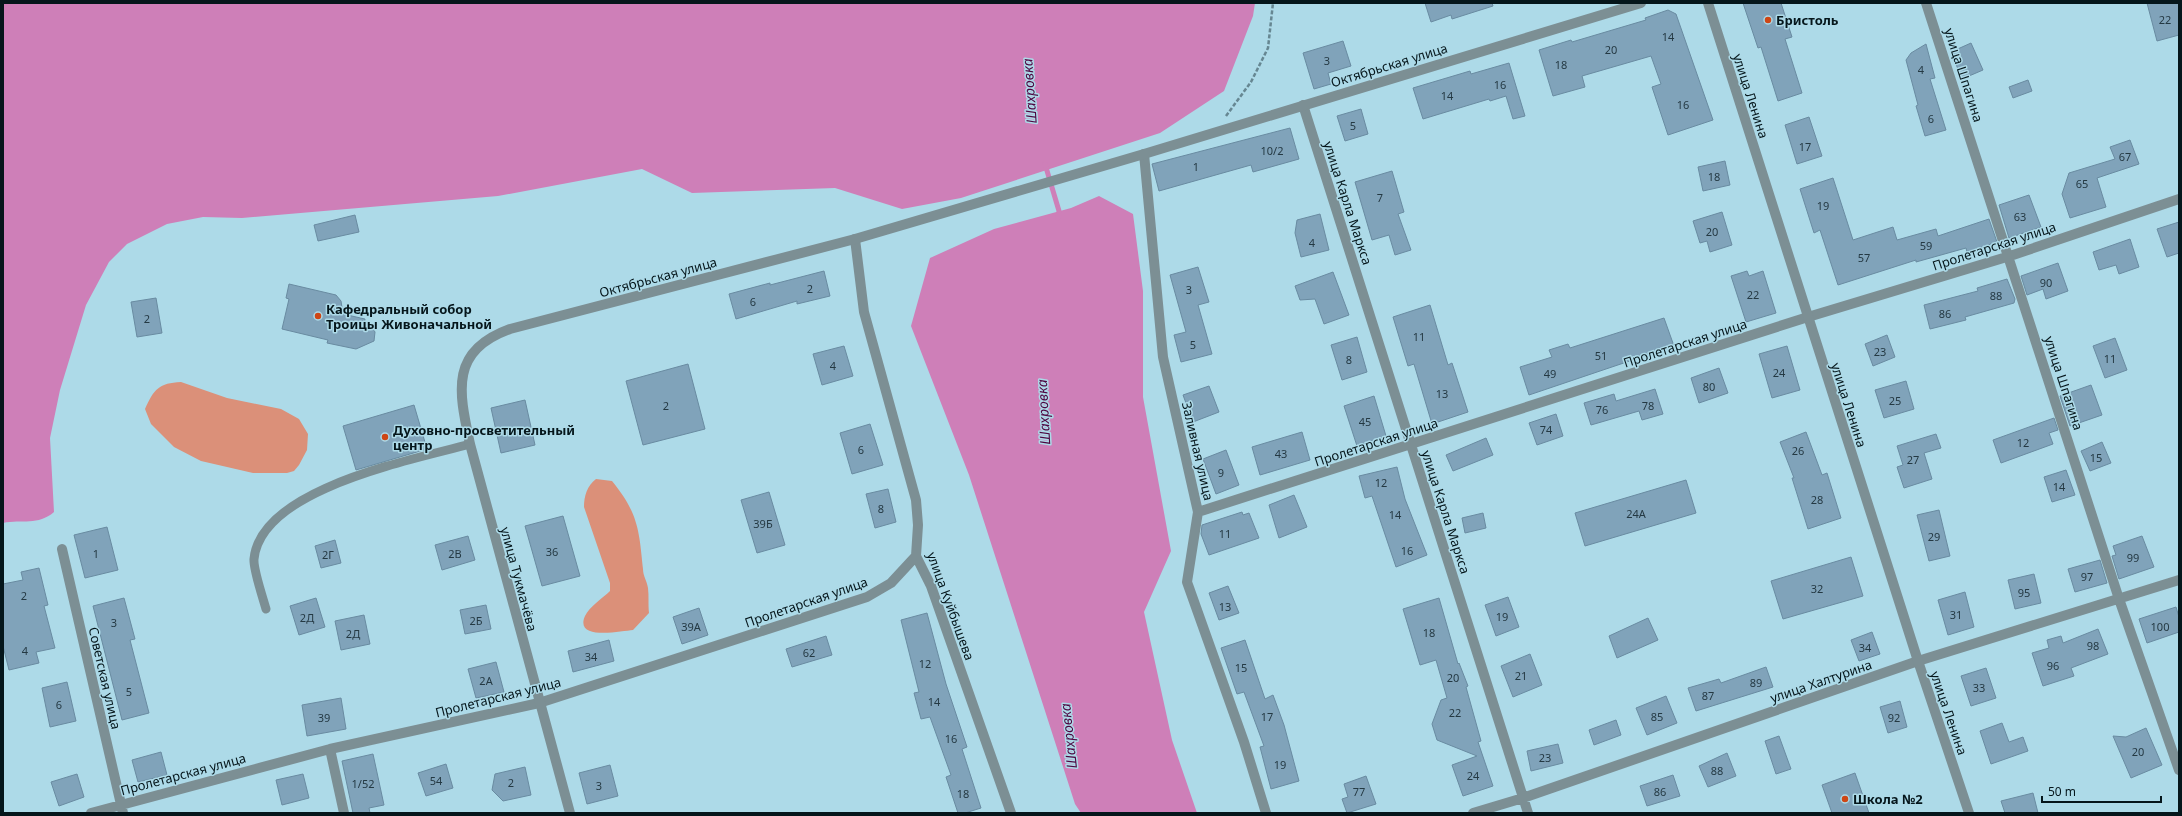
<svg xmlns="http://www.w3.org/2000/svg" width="2182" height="816" font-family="'Noto Sans',sans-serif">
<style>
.green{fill:#db9079}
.water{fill:#ce7fb8}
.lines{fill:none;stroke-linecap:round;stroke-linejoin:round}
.stream{stroke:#ce7fb8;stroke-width:5}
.building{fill:#80a3ba;stroke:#698ba1}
.path{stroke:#668792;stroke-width:2.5;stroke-dasharray:4 2;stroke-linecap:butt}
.service{stroke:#7c8f94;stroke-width:9}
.minor{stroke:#7c8f94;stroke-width:10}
.tertiary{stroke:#7c8f94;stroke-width:10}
.poi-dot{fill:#ce4615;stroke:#addae8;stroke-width:1.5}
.labels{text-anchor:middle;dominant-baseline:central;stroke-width:3;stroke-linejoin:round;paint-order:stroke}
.number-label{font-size:11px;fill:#243943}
.poi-label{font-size:13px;font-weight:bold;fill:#05161b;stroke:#addae8;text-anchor:start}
.street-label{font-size:13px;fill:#05161b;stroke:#addae8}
.water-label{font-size:14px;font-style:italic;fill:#4e0540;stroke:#addae8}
</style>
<rect width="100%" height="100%" fill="#addae8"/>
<path class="green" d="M181,382L227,398L281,409L299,419L308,434L307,450L299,465L294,471L287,473H253L201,461L174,447L151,424L145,409C154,389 159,383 181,382Z
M596,479L612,481C638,513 639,529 643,569C643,576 647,581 648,588C649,596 648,604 649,613L633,630C621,631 574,641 585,616C589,607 603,598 610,591V583L584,507C584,496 587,486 596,479Z"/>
<path class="water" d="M3,3H1255L1253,16L1224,91L1160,133L961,198L902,209L835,188L692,193L642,169L498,196L242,218L203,217L167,224L127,244L109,262L86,305L60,390L50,438L54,512C38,526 22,519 3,523Z
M1099,196L1133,214L1143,291V397L1171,551L1144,612L1172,740L1197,813H1081L1075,804L969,475L911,326L930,258L994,229L1071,208Z"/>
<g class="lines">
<path class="stream" d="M1045,164L1059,211L1058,218"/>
</g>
<path class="building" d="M1425,3H1492L1493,6L1452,19L1451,15L1431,22Z
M1743,3H1781L1792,37L1785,39L1802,93L1778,101L1761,47L1758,48Z
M2147,3H2179V35L2157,41Z
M1668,10L1676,14L1713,120L1668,135L1652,87L1661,84L1651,56L1582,76L1585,87L1553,96L1539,50L1571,40L1572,42L1646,20L1645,18Z
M1343,41L1351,66L1328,73L1331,84L1314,89L1303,53Z
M1971,43L1983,70L1962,79L1951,52Z
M1926,44L1935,78L1930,79L1946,130L1925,136L1916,106L1918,105L1906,60L1911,53Z
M1509,63L1525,116L1513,119L1506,96L1490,101L1489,99L1423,119L1413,88L1470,71L1471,74Z
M2028,80L2032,91L2013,98L2009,87Z
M1361,109L1368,134L1345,141L1337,116Z
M1809,117L1822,156L1797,164L1785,125Z
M1290,128L1299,159L1253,172L1251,165L1159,191L1152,164Z
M2130,140L2139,164L2097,178L2106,207L2070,218L2062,194L2069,173L2115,159L2110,147Z
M1725,161L1730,185L1703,191L1698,167Z
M1392,171L1404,212L1398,214L1411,250L1395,255L1389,235L1372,240L1355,182Z
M1833,178L1853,240L1893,227L1897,240L1936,229L1938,236L1989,219L1997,242L1967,252L1966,248L1916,262V260L1838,285L1820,230L1814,233L1800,189Z
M2029,195L2041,227L2009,238L1999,205Z
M1722,212L1732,245L1710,252L1707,241L1700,243L1693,221Z
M1320,214L1329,250L1301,257L1295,233L1297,220Z
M355,215L359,232L318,241L314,225Z
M2179,222V253L2167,257L2157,229Z
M2130,239L2139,267L2119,274L2116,265L2099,270L2093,252Z
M2058,263L2068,291L2046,299L2043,289L2027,295L2021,276Z
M1198,267L1209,302L1198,305L1212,354L1181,362L1174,335L1186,332L1170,275Z
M824,271L830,296L797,304V301L736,319L729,294L770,283V285Z
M1747,271L1749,276L1763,271L1776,313L1746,322L1731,276Z
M1333,272L1349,315L1324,324L1315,299L1300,300L1295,286Z
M2007,279L2015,299L2014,303L1965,317L1966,320L1930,329L1924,305L1978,291L1977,288Z
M289,284L336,295L341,301L343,314L365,319L364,325L372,327L375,332L374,341L356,349L327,343L328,340L282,329L289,299L286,298Z
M156,298L162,333L137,337L131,302Z
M1430,305L1448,365L1452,363L1468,412L1432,424L1414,364L1408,366L1393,317Z
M1664,318L1674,346L1529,395L1520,367L1552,357L1549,350L1568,344L1570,348Z
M1887,335L1895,357L1873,366L1865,344Z
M1357,337L1367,372L1342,380L1331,345Z
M2115,338L2127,370L2105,378L2093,346Z
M844,346L853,376L822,385L813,354Z
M1787,346L1800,390L1772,398L1759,354Z
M688,364L705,429L643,445L626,381Z
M1719,368L1728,393L1699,403L1691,378Z
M1906,381L1914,409L1884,418L1875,390Z
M2091,385L2102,415L2070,426L2060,396Z
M1209,386L1219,412L1193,422L1183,395Z
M1655,389L1663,414L1642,420L1639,411L1591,425L1584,403L1614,394L1616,401Z
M1374,396L1386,436L1357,446L1344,406Z
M525,400L535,445L501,453L491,408Z
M414,405L427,449L356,470L343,426Z
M1556,414L1563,436L1537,445L1529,423Z
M2054,418L2058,430L2049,433L2053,444L2001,463L1993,440Z
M870,424L883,465L852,474L840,433Z
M1302,432L1310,460L1260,475L1252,447Z
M1806,432L1822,475L1827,473L1841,518L1808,529L1792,478H1794L1780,442Z
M1936,434L1941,448L1924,453L1932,479L1904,488L1897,467L1903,465L1897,446Z
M1486,438L1493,455L1453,471L1446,455Z
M2102,442L2111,463L2090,471L2081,451Z
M1226,450L1239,485L1216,494L1203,459Z
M1397,467L1405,499L1427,555L1396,567L1372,496L1365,498L1359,476Z
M2066,470L2075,495L2052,502L2044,477Z
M1686,480L1696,513L1585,546L1575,513Z
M888,489L896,522L875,528L866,494Z
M769,492L785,545L757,553L741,500Z
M1294,495L1307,527L1279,538L1269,505Z
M1939,510L1950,556L1929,561L1917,515Z
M1242,512L1243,515L1249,513L1259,538L1209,555L1201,534L1202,525Z
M1483,513L1486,528L1465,533L1462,518Z
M563,516L580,576L542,586L525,526Z
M107,527L118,570L85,578L74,535Z
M468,536L475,560L442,570L435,545Z
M2142,536L2154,567L2119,579L2112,556L2116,555L2113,546Z
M335,540L341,563L321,568L315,546Z
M1851,557L1863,596L1783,619L1771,581Z
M2100,560L2107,583L2075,592L2068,569Z
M39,568L48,605L44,606L55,648L36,652L39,663L9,670L3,646V584L23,580L21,572Z
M2034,574L2041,603L2015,609L2008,580Z
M1228,586L1239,613L1219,620L1209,593Z
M1965,592L1974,627L1948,635L1938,600Z
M1508,597L1519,627L1496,636L1485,605Z
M124,598L135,639L130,640L149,713L122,720L93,606Z
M316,598L325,627L299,635L290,606Z
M1439,598L1458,664L1459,663L1468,686L1466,687L1481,741L1478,742L1493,786L1463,796L1452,765L1477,756L1437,740L1432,724L1441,700L1447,698L1436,660L1420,665L1403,609Z
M486,605L491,629L465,634L460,610Z
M2176,607L2179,617V632L2147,643L2139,619Z
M699,608L708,635L682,644L673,617Z
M927,613L946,684L967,747L962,749L981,808L965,813H958L946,777L951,775L930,717L921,719L914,693L919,692L901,620Z
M364,615L370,644L341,650L335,621Z
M1648,618L1658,640L1617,658L1609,636Z
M2098,629L2108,654L2071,668L2074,676L2043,686L2032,653L2049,648L2047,640L2061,636L2063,643Z
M1872,632L1880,654L1859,661L1851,640Z
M826,636L832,655L792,667L786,649Z
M609,640L614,661L573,672L568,651Z
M1245,640L1265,699L1273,695L1284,725L1299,781L1271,789L1260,747L1264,746L1244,692L1237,694L1221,648Z
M1530,654L1542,685L1513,697L1501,666Z
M496,662L504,692L476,698L468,669Z
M1766,667L1773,687L1696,711L1688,688L1719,679L1721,683Z
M1986,668L1996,698L1971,706L1961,676Z
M67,682L76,721L50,727L42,688Z
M1666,696L1677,723L1647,735L1636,708Z
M341,698L346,729L307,736L302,705Z
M1900,701L1907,727L1888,733L1880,707Z
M1616,720L1621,735L1594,745L1589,730Z
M2002,723L2009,742L2023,737L2028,751L1991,764L1980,731Z
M2146,728L2162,765L2131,778L2113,736L2126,737Z
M1779,736L1791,769L1776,774L1765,741Z
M1558,744L1563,763L1531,771L1527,751Z
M161,752L167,775L138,782L132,760Z
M1727,753L1736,776L1708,787L1699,766Z
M373,754L384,805L369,808L370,813H353L342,761Z
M446,764L453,788L426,796L418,773Z
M610,765L618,796L587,804L579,773Z
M525,767L531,795L503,801L492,790L495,774Z
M1855,773L1869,813H1832L1822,785Z
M77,774L84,797L59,806L51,782Z
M303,774L309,798L282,805L276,780Z
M1673,775L1680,796L1647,806L1640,786Z
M1366,776L1376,804L1347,813L1342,799L1348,797L1344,784Z
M2033,793L2038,813H2005L2001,801Z"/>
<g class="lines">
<path class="path" d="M1226,116L1251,82L1268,48L1273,3"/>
<path class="service" d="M266,609C263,598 253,569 254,559C261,488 413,460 470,444"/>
<path class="minor" d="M1926,3L2119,599L2179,770
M1303,105L1528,813
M1144,154L1163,357L1198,512L1187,582L1244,742L1266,813
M855,239L864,312L916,500L918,525L916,556L931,586L1011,813
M1198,512L1808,317L2010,256L2179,199
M62,549L123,813
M330,749L344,813
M91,813L330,749L539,703L867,597L891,583L916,556
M1473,813L1523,798L1918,661L2179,580"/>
<path class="tertiary" d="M1708,3L1918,661L1969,813
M570,813L470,444C459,392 449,351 510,329L855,239L1144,154L1641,3"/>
</g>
<g class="poi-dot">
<circle cx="1768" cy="20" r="4"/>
<circle cx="318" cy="316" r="4"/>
<circle cx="385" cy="437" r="4"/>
<circle cx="1845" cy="799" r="4"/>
</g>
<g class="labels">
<g class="number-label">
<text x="2165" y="19">22</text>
<text x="1668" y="36">14</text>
<text x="1611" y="49">20</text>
<text x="1327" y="60">3</text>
<text x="1561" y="64">18</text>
<text x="1921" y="69">4</text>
<text x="1500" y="84">16</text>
<text x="1447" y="95">14</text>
<text x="1683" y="104">16</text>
<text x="1931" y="118">6</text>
<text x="1353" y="125">5</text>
<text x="1805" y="146">17</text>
<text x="1272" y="150">10/2</text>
<text x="2125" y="156">67</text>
<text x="1196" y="166">1</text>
<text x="1714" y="176">18</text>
<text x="2082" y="183">65</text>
<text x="1380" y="197">7</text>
<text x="1823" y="205">19</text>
<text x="2020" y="216">63</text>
<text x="1712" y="231">20</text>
<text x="1312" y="242">4</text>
<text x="1926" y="245">59</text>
<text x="1864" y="257">57</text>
<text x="2046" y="282">90</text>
<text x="810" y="288">2</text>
<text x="1189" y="289">3</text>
<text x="1753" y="294">22</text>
<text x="1996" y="295">88</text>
<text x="753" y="301">6</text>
<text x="1945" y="313">86</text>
<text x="147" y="318">2</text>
<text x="1419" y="336">11</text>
<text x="1193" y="344">5</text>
<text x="1880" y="351">23</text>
<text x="1601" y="355">51</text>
<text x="2110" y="358">11</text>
<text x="1349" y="359">8</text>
<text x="833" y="365">4</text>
<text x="1779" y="372">24</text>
<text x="1550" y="373">49</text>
<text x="1709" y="386">80</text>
<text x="1442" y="393">13</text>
<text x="1895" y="400">25</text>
<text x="666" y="405">2</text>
<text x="1648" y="405">78</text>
<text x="1602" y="409">76</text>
<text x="1365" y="421">45</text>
<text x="1546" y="429">74</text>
<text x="2023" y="442">12</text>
<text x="861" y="449">6</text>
<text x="1798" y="450">26</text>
<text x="1281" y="453">43</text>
<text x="2096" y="457">15</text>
<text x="1913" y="459">27</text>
<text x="1221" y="472">9</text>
<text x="1381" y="482">12</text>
<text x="2059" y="486">14</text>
<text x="1817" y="499">28</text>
<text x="881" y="508">8</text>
<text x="1636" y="513">24А</text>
<text x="1395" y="514">14</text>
<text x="763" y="523">39Б</text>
<text x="1225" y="533">11</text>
<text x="1934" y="536">29</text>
<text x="1407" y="550">16</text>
<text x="552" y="551">36</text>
<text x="96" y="553">1</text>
<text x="455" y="553">2В</text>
<text x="328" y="554">2Г</text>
<text x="2133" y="557">99</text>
<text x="2087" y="576">97</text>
<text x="1817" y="588">32</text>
<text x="2024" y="592">95</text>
<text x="24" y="595">2</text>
<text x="1225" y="606">13</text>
<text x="1956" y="614">31</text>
<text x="1502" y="616">19</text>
<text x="307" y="617">2Д</text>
<text x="476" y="620">2Б</text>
<text x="114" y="622">3</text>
<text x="691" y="626">39А</text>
<text x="2160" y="626">100</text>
<text x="1429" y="632">18</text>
<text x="353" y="633">2Д</text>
<text x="2093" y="645">98</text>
<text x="1865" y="647">34</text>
<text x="25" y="650">4</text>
<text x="809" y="652">62</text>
<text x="591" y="656">34</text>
<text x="925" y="663">12</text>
<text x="2053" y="665">96</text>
<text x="1241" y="667">15</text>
<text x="1521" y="675">21</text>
<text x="1453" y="677">20</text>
<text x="486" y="680">2А</text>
<text x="1756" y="682">89</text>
<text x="1979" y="687">33</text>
<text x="129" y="691">5</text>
<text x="1708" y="695">87</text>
<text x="934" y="701">14</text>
<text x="59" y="704">6</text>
<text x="1455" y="712">22</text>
<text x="1267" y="716">17</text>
<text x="1657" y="716">85</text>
<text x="324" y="717">39</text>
<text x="1894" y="717">92</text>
<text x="951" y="738">16</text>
<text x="2138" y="751">20</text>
<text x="1545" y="757">23</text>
<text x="1280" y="764">19</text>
<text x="1717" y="770">88</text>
<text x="1473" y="775">24</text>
<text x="436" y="780">54</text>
<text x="511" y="782">2</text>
<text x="363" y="783">1/52</text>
<text x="599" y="785">3</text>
<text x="1359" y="791">77</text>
<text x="1660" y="791">86</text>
<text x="963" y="793">18</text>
</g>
<g class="poi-label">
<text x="1776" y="20">Бристоль</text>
<text x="326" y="309">Кафедральный собор<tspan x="326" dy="15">Троицы Живоначальной</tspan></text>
<text x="393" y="430">Духовно-просветительный<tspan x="393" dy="15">центр</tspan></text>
<text x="1853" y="799">Школа №2</text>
</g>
<g class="street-label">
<text transform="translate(1389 65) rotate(-17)">Октябрьская улица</text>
<text transform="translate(1964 75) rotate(72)">улица Шпагина</text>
<text transform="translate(1751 96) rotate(72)">улица Ленина</text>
<text transform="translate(1348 203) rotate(72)">улица Карла Маркса</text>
<text transform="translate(1994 246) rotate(-18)">Пролетарская улица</text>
<text transform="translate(658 277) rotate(-15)">Октябрьская улица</text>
<text transform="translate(1685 343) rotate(-18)">Пролетарская улица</text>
<text transform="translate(2064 383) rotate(72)">улица Шпагина</text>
<text transform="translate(1849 405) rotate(72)">улица Ленина</text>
<text transform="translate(1376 442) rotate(-18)">Пролетарская улица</text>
<text transform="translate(1198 451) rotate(77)">Заливная улица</text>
<text transform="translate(1446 512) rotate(72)">улица Карла Маркса</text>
<text transform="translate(519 579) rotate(75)">улица Тукмачёва</text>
<text transform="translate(806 602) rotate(-19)">Пролетарская улица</text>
<text transform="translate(951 606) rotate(70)">улица Куйбышева</text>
<text transform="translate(105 678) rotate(77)">Советская улица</text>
<text transform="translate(1821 681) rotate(-19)">улица Халтурина</text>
<text transform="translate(498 697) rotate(-14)">Пролетарская улица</text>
<text transform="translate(1949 713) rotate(71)">улица Ленина</text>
<text transform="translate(183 774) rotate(-15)">Пролетарская улица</text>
</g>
<g class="water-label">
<text transform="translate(1029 91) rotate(-94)">Шахровка</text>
<text transform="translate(1043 412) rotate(-93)">Шахровка</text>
<text transform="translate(1068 736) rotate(-96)">Шахровка</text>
</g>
</g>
<rect width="2182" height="816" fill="none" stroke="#05161b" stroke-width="8"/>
<path d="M2042 796v6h119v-6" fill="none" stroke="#05161b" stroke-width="2"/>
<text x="2048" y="796" font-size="12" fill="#05161b" stroke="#addae8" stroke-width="3" paint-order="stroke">50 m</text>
</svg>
